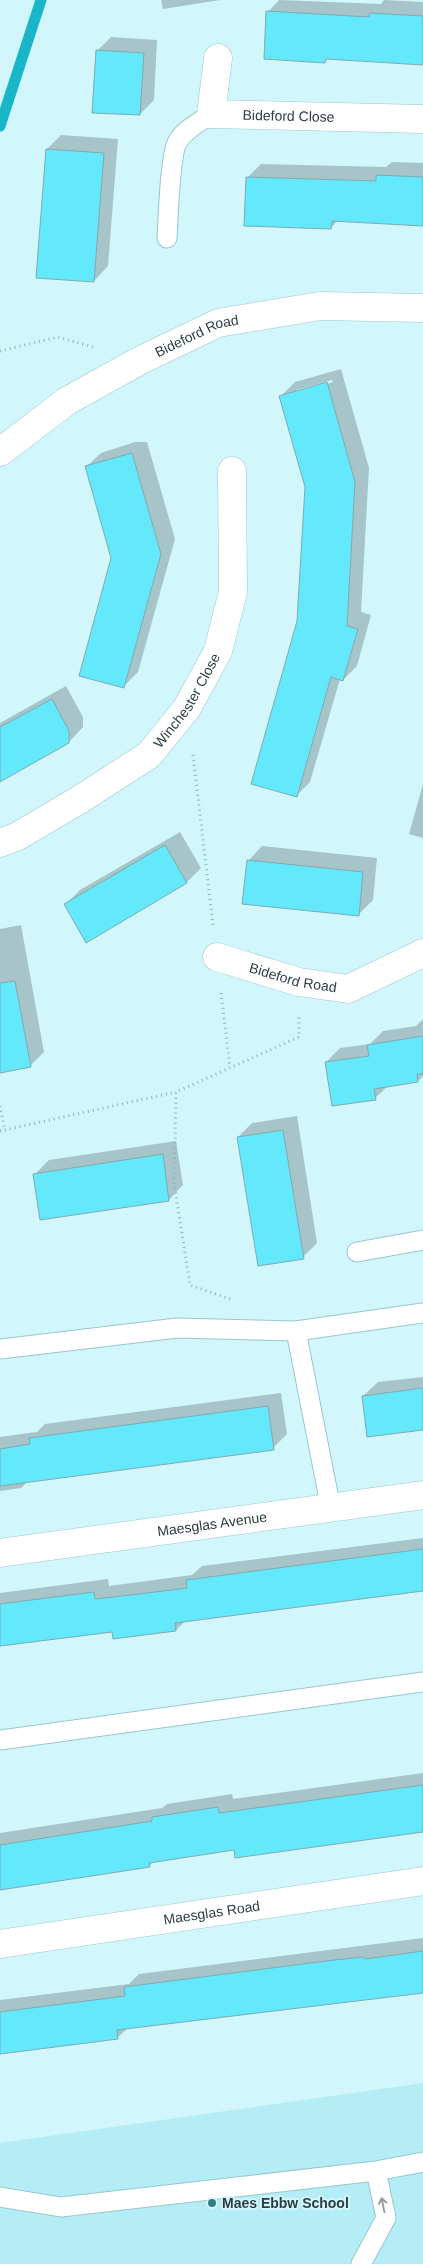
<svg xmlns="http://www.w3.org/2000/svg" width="423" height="2264" font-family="Helvetica,sans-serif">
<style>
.built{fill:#b4edf6}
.shadow{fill:#0003;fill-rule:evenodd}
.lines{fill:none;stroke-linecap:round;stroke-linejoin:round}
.stream{stroke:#19b5c8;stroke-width:11}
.building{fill:#63e8fc;stroke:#7eabb2}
.lane-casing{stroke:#99c7ce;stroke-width:21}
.street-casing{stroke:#99c7ce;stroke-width:29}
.path{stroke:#94b2b8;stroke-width:3;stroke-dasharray:1 4;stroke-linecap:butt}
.lane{stroke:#fff;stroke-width:19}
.street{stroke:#fff;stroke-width:28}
.oneway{stroke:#969ea0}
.poi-dot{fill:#347b86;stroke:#d1f6fc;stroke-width:2}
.labels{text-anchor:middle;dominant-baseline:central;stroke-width:4;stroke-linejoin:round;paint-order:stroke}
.street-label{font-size:14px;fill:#2c3e42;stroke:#d1f6fc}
.poi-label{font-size:14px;font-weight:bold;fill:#2c3e42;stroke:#d1f6fc;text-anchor:start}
</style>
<rect width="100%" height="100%" fill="#d1f6fc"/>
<path class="built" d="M423,2083V2264H0V2143Z"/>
<path class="shadow" d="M161,0H220L163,9Z
M279,0L381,4L384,0L423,2V64L328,58L325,61L268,12Z
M111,37L157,40L154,100L140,114L97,51Z
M61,135L118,139L108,266L94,281L47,149Z
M392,162L423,163V225L338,220L331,228L247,178L261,164L386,167Z
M341,369L369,468L361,612L371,615L357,666L343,680L340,679L310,782L296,796L299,621L306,486L281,396L295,382ZM332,380L333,382L296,393V390Z
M135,442H147L175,539L138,672L124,686L112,558L86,467L101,453Z
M66,686L83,717V727L69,742L0,780V723Z
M423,784V838L409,834Z
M180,832L201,868L187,882L87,941L66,904L80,890Z
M262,846L377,858L373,900L359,914L248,861Z
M21,925L44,1052L30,1066L0,1072V929Z
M423,1019V1076L418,1081L388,1086L375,1098L326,1062L340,1048L370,1044L383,1031L416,1026Z
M297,1116L317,1243L303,1257L238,1137L252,1123Z
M176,1141L183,1185L169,1200L35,1174L49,1160Z
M423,1377V1429L363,1396L378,1382Z
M281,1393L287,1434L273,1448L28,1481L21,1488L0,1491V1437L37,1432L45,1424Z
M423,1538V1590L185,1621L176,1630L113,1631L0,1645V1593L108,1579L109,1586L192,1575L202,1566Z
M423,1773V1830L235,1848L155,1860L149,1866L0,1888V1833L162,1808L167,1804L232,1794L233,1799Z
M423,1938V1991L128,2028L117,2038L0,2053V2000L129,1984L139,1974Z"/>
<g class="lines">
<path class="stream" d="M0,126L41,0"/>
</g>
<path class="building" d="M266,11L369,17L370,13L423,16V65L326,59L325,63L264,59Z
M96,50L144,53L140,115L92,113Z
M46,149L104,153L94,282L36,278Z
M376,175L423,177V226L332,221L331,229L244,226L246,177L376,181Z
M327,382L355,482L347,626L358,629L343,681L331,677L297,797L251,784L297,621L305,487L279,396Z
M132,453L161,554L124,688L79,676L111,558L85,466Z
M52,699L69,731V743L0,782V727Z
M165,845L187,883L86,943L64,904Z
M247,860L363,872L359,916L242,904Z
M15,981L31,1067L0,1073V983Z
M423,1036V1074H417L418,1082L374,1089L376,1100L332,1106L325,1062L369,1056L367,1045Z
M283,1130L304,1259L258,1266L237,1137Z
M163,1154L169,1201L40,1220L33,1174Z
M423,1388V1430L367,1437L362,1396Z
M268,1406L274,1450L0,1486V1449L30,1444L29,1438Z
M423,1549V1591L175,1623L176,1631L144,1635L113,1639L112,1632L0,1646V1604L94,1592L95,1599L139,1594L187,1588L186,1580Z
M423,1785V1832L235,1858L234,1850L149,1863L150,1867L0,1890V1845L152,1821V1817L218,1807L219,1813Z
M423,1951V1993L117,2030L118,2039L0,2054V2012L125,1996L124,1987L334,1960L364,1957L365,1959Z"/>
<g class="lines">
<defs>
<path id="lane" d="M167,238C168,221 170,153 178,141C185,129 200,122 211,114
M357,1252L423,1240
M296,1331L423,1313
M0,1349L177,1328L296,1331L331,1509
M0,1740L423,1682
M0,2197L61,2207L376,2171L423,2162
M361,2264L386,2218L376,2171"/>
<g id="street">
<path id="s1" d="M218,58L211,114L423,119"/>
<path id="s2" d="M0,452L67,401L139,361L218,323L320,306L423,308"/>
<path id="s3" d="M0,843L18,836L79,800L149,755L187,708L218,651L233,592L232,471"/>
<path id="s4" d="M217,957L299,982L348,989L423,953"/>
<path id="s5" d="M0,1553L423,1495"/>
<path id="s6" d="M0,1944L423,1881"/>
</g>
</defs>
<use href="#lane" class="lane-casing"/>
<use href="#street" class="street-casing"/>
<path class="path" d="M0,351L58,337L96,348
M193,755L213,925
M221,993L230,1067
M0,1106L5,1130
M0,1131L176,1092
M230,1299L190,1285L174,1183L176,1092L299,1037V1014"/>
<use href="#lane" class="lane"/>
<use href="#street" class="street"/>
</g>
<defs><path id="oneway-shaft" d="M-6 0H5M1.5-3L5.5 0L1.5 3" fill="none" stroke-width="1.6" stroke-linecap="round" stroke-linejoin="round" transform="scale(1.25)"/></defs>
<use class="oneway" href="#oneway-shaft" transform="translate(383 2205) rotate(-101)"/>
<circle class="poi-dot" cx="212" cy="2203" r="5"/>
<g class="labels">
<g class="street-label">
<text stroke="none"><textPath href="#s1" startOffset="134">Bideford Close</textPath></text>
<text stroke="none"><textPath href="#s2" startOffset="230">Bideford Road</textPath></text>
<text stroke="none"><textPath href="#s3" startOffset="240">Winchester Close</textPath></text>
<text stroke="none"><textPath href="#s4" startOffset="79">Bideford Road</textPath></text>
<text stroke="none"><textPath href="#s5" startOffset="214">Maesglas Avenue</textPath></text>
<text stroke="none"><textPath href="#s6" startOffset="214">Maesglas Road</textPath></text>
</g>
<g class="poi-label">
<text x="222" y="2203">Maes Ebbw School</text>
</g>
</g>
</svg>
